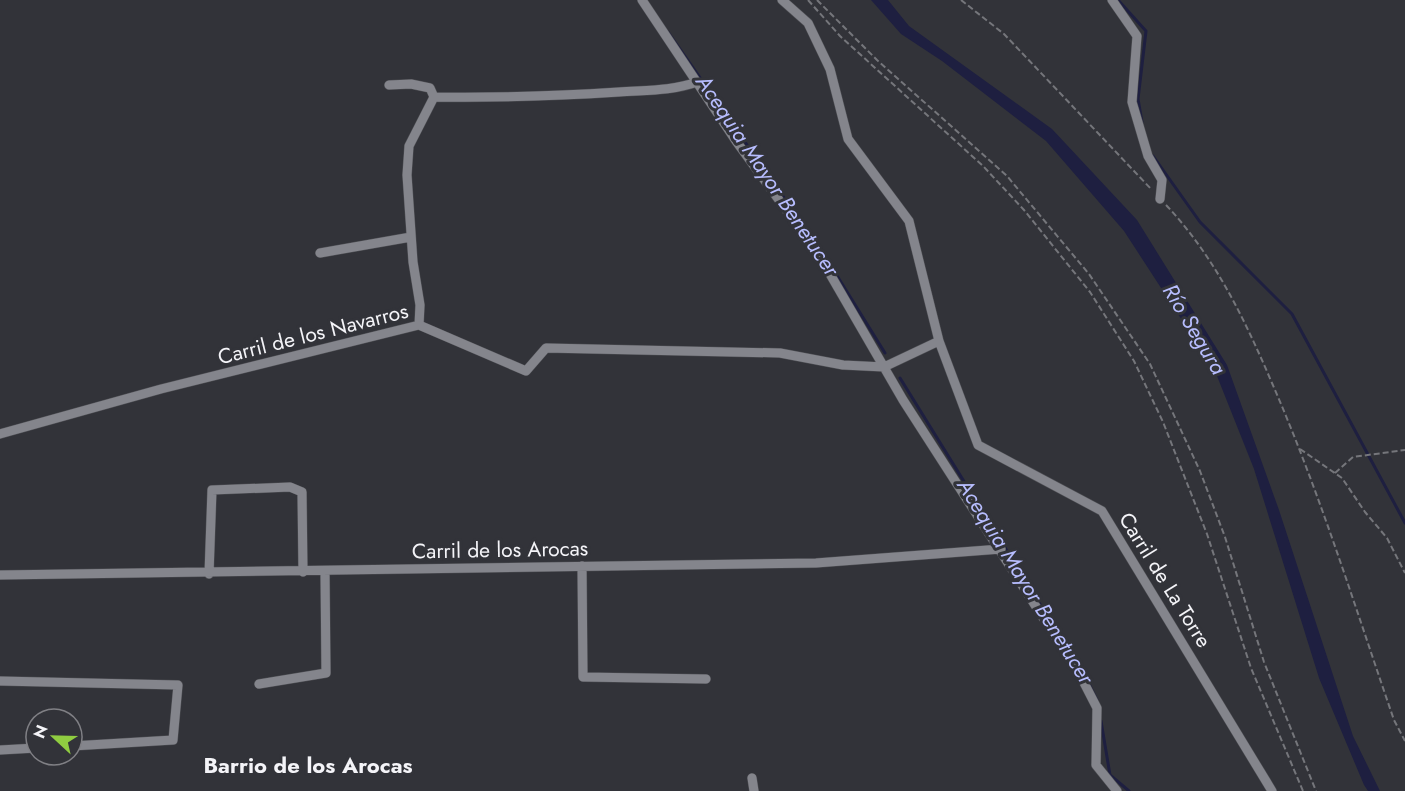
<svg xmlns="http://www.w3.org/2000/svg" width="1405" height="791" font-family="Jost,sans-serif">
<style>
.water{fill:#1e1f40}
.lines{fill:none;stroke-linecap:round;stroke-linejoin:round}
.stream{stroke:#1e1f40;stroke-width:3}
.street-casing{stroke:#4e4f54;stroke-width:10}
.path{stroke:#75767b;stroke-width:2;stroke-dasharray:6 3;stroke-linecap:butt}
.street{stroke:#84858c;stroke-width:9}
.labels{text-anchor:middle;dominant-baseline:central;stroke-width:6;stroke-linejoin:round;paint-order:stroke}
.street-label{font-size:21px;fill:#f4f4f8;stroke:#323339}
.water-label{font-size:22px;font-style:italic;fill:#b7bdfe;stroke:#323339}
.neighbourhood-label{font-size:22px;font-weight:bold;fill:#f4f4f8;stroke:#323339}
</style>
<rect width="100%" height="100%" fill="#323339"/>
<path class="water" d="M871,0H888L909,26L1052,129L1137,220L1227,365L1279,510L1353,736L1380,791H1368L1364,785L1319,678L1254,469L1215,371L1124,231L1046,141L942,61L901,34Z"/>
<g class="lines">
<path class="stream" d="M1118,0L1146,31L1138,99L1142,122
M668,32L822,252
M1153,156L1200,222L1292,314L1405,523
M826,258L885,353
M900,378L1051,622
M1088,682L1097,700
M1101,721L1110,775L1129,791"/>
<defs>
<path id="street" d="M642,0L736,141L819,255L903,400L1080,675L1097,708L1096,765L1117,791
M782,0L808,23L830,69L848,139L909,221L939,341L978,445L1102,511L1272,791
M1112,0L1137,36L1132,102L1148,156L1162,180L1160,199
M389,85L411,84L430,88L434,97L409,146L407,175L413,262L420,305L419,325
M434,97C496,98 557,96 619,92C645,90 672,91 697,82
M320,253L411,237
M0,434L161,389L419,325L526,371L546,348L780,353L843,365L884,367L939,341
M582,566L583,677L706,679
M209,574L212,490L290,487L302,492L303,572
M0,575L816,563L1001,549
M0,681L178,685L173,740L72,746
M259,684L326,673L325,572
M0,750L36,748
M752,778L754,791"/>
</defs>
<use href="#street" class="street-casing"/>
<path class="path" d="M808,0L840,36L983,166L1024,210L1090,292L1134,361L1163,422L1207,534L1251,668L1303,791
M817,0L877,60L1007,176L1089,274L1150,364L1200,471L1225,537L1264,662L1316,791
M961,0L1004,34L1152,190
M1166,205C1215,257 1244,318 1272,383C1320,493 1355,607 1394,720L1405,741
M1300,449L1342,478L1365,512L1387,538L1405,573
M1335,473L1353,457L1405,450"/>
<use href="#street" class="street"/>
</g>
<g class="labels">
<g class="street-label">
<text transform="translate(313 334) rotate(-14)">Carril de los Navarros</text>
<text transform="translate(500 550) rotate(-1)">Carril de los Arocas</text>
<text transform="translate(1165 580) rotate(58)">Carril de La Torre</text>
</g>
<g class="water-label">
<text transform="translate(768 175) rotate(56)">Acequia Mayor Benetucer</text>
<text transform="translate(1195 329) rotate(59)">Río Segura</text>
<text transform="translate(1026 581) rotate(58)">Acequia Mayor Benetucer</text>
</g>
<g class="neighbourhood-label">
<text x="308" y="765">Barrio de los Arocas</text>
</g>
</g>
<g transform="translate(54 737) rotate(292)"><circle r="28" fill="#323339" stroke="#808085" stroke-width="1.5"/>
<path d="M0-4.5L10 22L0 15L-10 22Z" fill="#90cd41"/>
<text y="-9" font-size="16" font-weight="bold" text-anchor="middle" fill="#f4f4f8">N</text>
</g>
</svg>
